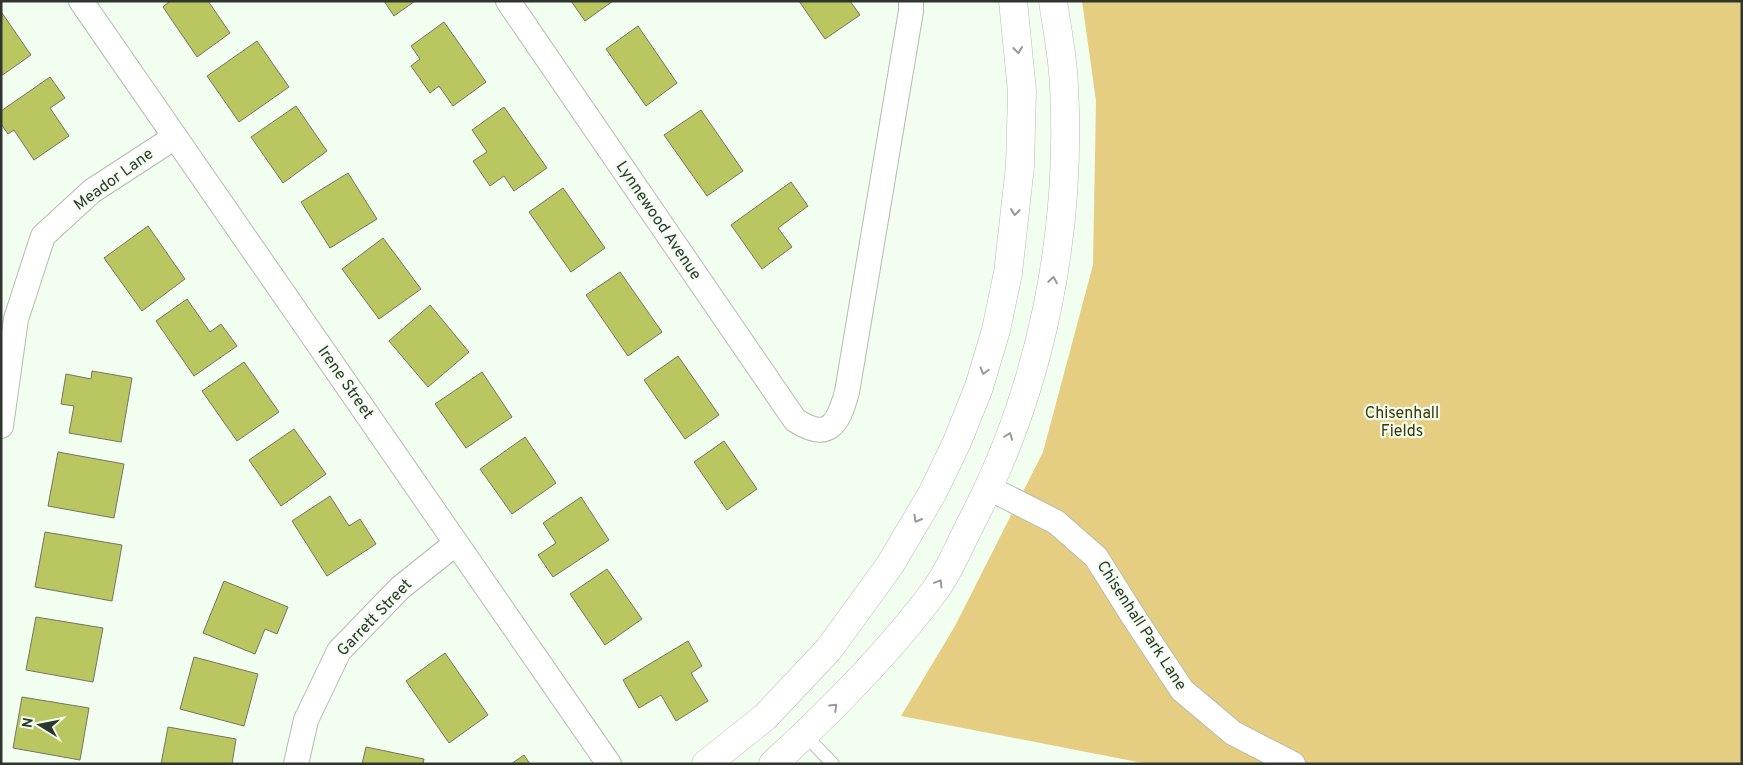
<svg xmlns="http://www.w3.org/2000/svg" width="1743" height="765" font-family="Overpass,sans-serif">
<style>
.green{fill:#e5ce82}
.building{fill:#bac761;stroke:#727566}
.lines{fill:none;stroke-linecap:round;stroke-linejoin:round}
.service-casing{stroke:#b3bdaf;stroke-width:14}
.minor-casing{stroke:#b3bdaf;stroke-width:26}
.secondary-casing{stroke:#b3bdaf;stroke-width:29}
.service{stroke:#fff;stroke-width:12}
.minor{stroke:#fff;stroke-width:24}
.secondary{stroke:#fff;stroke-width:28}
.oneway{stroke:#989a98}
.labels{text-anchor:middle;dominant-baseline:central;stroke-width:4.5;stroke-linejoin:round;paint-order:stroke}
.street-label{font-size:16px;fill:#313530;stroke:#f2feef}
.park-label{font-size:16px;fill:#403304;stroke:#f2feef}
</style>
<rect width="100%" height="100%" fill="#f2feef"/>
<path class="green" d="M1082,1H1742V764H1148L901,716L955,626L1043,452L1093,265L1096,101Z"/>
<path class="building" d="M170,1H208L230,33L197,57L163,7Z
M384,1H415L394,16Z
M571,1H613L585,21Z
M799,1H850L860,15L825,39Z
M2,13L31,55L1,76V14Z
M444,22L486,82L453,106L439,86L430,93L411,66L420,59L411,46Z
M638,26L677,83L646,106L606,49Z
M257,41L289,87L239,122L207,76Z
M50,77L65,98L50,108L69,136L34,160L14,130L8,134L1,124V111Z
M296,106L327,151L283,183L251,137Z
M504,107L547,168L514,191L504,176L490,186L473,161L487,152L472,130Z
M701,110L743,171L707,196L664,135Z
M348,173L377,219L330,248L301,202Z
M791,182L808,206L778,228L792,247L762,269L731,225Z
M563,188L605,248L571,272L529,212Z
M148,226L185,279L142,311L104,258Z
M383,238L421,289L379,319L342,269Z
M620,272L662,332L628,356L586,295Z
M187,299L210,332L221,324L237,346L194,376L156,321Z
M430,305L469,352L428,387L389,341Z
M678,356L719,415L685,439L644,380Z
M244,362L279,412L237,441L202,391Z
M92,371L132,378L121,442L69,433L74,406L61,404L66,374L91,379Z
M482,372L512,417L466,448L435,404Z
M294,429L326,474L281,506L249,460Z
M525,437L556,483L512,514L480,469Z
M724,441L757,489L727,510L694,462Z
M58,452L124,464L114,518L48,506Z
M330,496L349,526L360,519L376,544L327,576L292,521Z
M581,497L609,540L553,577L538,555L556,543L543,523Z
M45,532L122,545L112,601L35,587Z
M607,569L642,619L605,645L570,594Z
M224,581L288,607L277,634L265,629L255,654L203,633Z
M36,617L103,628L93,682L26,670Z
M688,641L702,666L691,673L708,701L676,721L661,695L639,708L623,680Z
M445,653L488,715L449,743L406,681Z
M194,657L258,674L244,726L180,709Z
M22,697L89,708L80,760L13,748Z
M168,727L236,739L232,764H161Z
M366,747L424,759L423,764H362Z
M524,755L530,764H511Z"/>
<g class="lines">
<defs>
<path id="service" d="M805,735L833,764"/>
<path id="minor" d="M81,1L609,764
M508,1L795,420C829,442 838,424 847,392L911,11V1
M1,426L16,319L43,236L92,191L175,137
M989,488L1056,522L1096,557L1133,616L1182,690L1233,733L1293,764
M296,764L306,720L339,651L400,588L455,544"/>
<path id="secondary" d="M706,764L765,717L829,649L890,565L933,492L957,442L979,387L996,330L1008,273L1020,166L1022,91L1013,1
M773,764C832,710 889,653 936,589C950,570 961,542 972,521C1041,389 1072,234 1064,86C1063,58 1057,29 1053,1"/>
</defs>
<use href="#service" class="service-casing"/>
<use href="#minor" class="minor-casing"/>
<use href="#secondary" class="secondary-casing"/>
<use href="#service" class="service"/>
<use href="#minor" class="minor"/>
<use href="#secondary" class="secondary"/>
</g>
<defs><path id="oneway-chevron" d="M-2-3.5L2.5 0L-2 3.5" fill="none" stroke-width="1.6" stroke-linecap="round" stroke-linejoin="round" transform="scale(1.25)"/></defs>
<g class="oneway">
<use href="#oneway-chevron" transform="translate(1018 50) rotate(84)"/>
<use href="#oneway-chevron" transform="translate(1015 212) rotate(96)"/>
<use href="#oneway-chevron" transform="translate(1053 280) rotate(-81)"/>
<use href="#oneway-chevron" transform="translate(984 371) rotate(106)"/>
<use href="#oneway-chevron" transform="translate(1009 436) rotate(-69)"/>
<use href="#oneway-chevron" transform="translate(917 519) rotate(120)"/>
<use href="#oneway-chevron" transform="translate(939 583) rotate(-59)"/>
<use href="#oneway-chevron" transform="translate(834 707) rotate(-44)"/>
</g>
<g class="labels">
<g class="street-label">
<text transform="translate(114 180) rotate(-36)">Meador Lane</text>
<text transform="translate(658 221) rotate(56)">Lynnewood Avenue</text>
<text transform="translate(345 383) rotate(55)">Irene Street</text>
<text transform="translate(375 618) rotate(-46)">Garrett Street</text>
<text transform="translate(1141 626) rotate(57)">Chisenhall Park Lane</text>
</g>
<g class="park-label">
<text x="1402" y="414">Chisenhall<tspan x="1402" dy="18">Fields</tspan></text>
</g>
</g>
<rect width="1743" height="765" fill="none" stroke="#313530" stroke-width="5"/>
<g transform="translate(40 725) rotate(280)" stroke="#f2feef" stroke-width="4" paint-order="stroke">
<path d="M0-4L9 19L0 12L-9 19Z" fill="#313530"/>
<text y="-8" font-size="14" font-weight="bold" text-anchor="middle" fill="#313530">N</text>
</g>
</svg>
